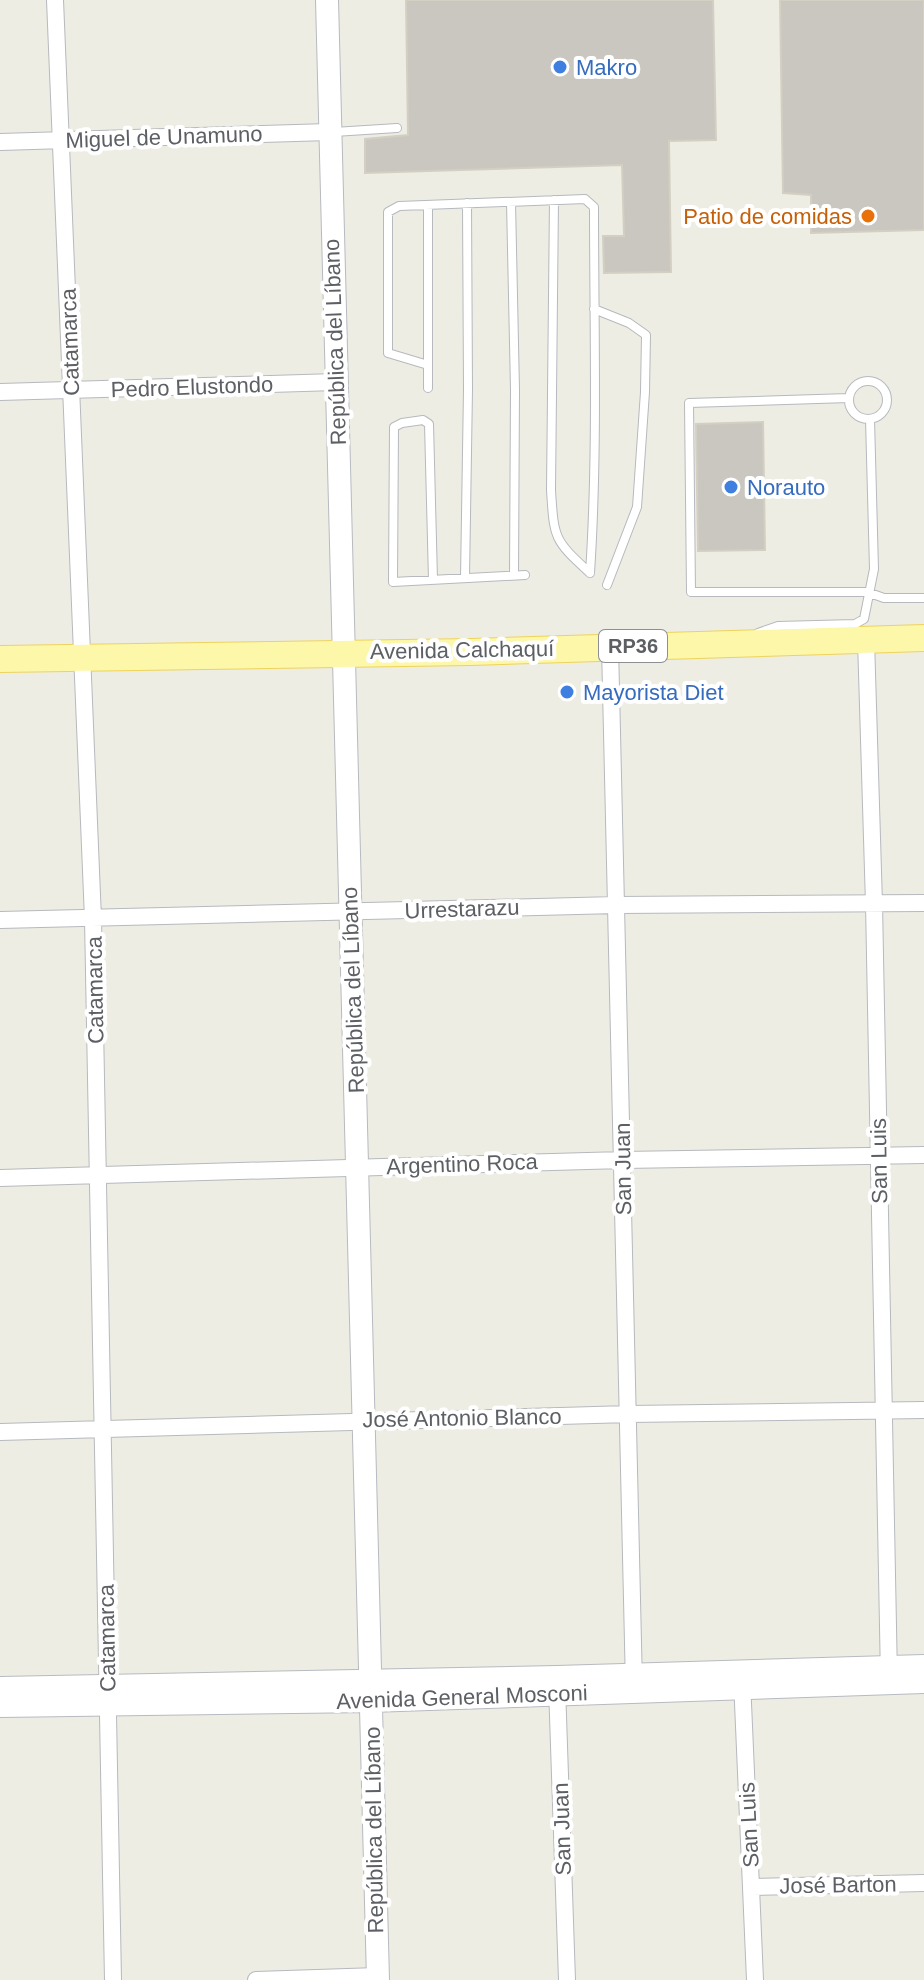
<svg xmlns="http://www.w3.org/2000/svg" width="924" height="1980" font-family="Arial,sans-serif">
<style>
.building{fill:#cac7c1;stroke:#d3cfc2;stroke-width:2}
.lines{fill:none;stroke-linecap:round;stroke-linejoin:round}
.lane-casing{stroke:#b6b9be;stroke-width:10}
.street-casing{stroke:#b6b9be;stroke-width:18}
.secondary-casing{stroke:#b7bac0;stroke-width:24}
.primary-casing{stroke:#edd35d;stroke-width:28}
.lane{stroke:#fff;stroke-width:8}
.street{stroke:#fff;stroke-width:16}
.secondary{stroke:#fff;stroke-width:22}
.primary{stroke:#fdf7aa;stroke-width:26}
.shop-dot{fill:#3f7fe0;stroke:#fff;stroke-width:3}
.food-dot{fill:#e8710a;stroke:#fff;stroke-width:3}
.labels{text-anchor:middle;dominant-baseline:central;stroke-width:8;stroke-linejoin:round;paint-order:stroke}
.shield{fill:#fff;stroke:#8d8f92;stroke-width:2}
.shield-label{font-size:20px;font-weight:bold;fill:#5c5f64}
.shop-label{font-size:22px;fill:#366cbe;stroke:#fff;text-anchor:start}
.street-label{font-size:22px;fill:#5c5f64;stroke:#fff}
.food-label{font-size:22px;fill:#c56008;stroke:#fff;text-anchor:end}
</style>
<rect width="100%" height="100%" fill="#eeede4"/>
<path class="building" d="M406,0H713L716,140L669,141L671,272L604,273L603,236H624L622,165L365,173V139L408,135Z
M780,0H924V230L811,233V195L783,193Z
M763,422L765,550L698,551L696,424Z"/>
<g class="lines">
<defs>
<path id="lane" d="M334,132L397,128
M554,200L551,490C554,539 554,540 590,573
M511,202L515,390L514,575
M594,309L629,323L646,335L645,392L637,507L607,585
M428,365L388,353V212L399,206L585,199L594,207C594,329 598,451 590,573
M849 400a19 19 0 1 1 38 0a19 19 0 1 1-38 0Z
M428,388V205
M849,398L689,403L691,592H867L884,598H924
M465,578L468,389L467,203
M433,580L429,424L423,420L402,423L394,427L393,582L525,575
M758,633L778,626L855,624L864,619L874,569L870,419"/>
<path id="street" d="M55,0L93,919L113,1980
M0,142L329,132
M0,392L336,382
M866,640L874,904L889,1678
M610,646L634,1686
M0,920L617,905L924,903
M0,1178L623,1160L924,1155
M0,1432L629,1414L924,1410
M742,1680L755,1980
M557,1687L567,1980
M752,1887L924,1883
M256,1980L378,1976"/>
<path id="secondary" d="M327,0L378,1980
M0,1688L557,1677L924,1666
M0,1706L371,1701L924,1682"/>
<path id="primary" d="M0,659L471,652L924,638"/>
</defs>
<use href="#lane" class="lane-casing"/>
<use href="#street" class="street-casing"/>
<use href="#secondary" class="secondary-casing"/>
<use href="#primary" class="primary-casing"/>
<use href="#lane" class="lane"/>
<use href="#street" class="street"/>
<use href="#secondary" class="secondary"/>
<use href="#primary" class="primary"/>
</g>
<g class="shop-dot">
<circle cx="560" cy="67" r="8"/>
<circle cx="731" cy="487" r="8"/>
<circle cx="567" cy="692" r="8"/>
</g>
<circle class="food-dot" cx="868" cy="216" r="8"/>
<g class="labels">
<rect class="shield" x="599" y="630" width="68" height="32" rx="6"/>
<g class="shield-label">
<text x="633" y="646">RP36</text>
</g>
<g class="shop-label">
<text x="576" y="67">Makro</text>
<text x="747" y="487">Norauto</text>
<text x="583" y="692">Mayorista Diet</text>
</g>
<g class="street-label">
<text transform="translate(164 137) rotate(-2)">Miguel de Unamuno</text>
<text transform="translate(70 342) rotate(-92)">Catamarca</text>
<text transform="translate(335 342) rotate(-92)">República del Líbano</text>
<text transform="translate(192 387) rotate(-2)">Pedro Elustondo</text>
<text transform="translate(462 650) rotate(-1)">Avenida Calchaquí</text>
<text transform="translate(462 909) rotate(-2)">Urrestarazu</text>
<text transform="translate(95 990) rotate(-91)">Catamarca</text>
<text transform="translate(353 990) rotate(-92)">República del Líbano</text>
<text transform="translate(879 1161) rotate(-91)">San Luis</text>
<text transform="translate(462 1164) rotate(-2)">Argentino Roca</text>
<text transform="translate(623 1169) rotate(-91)">San Juan</text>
<text transform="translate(462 1418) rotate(-1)">José Antonio Blanco</text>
<text transform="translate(107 1638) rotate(-91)">Catamarca</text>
<text transform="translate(462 1697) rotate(-2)">Avenida General Mosconi</text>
<text transform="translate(749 1825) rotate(-93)">San Luis</text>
<text transform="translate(562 1829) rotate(-92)">San Juan</text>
<text transform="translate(374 1830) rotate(-91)">República del Líbano</text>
<text transform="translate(838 1885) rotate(-1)">José Barton</text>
</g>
<g class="food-label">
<text x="852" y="216">Patio de comidas</text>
</g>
</g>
</svg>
